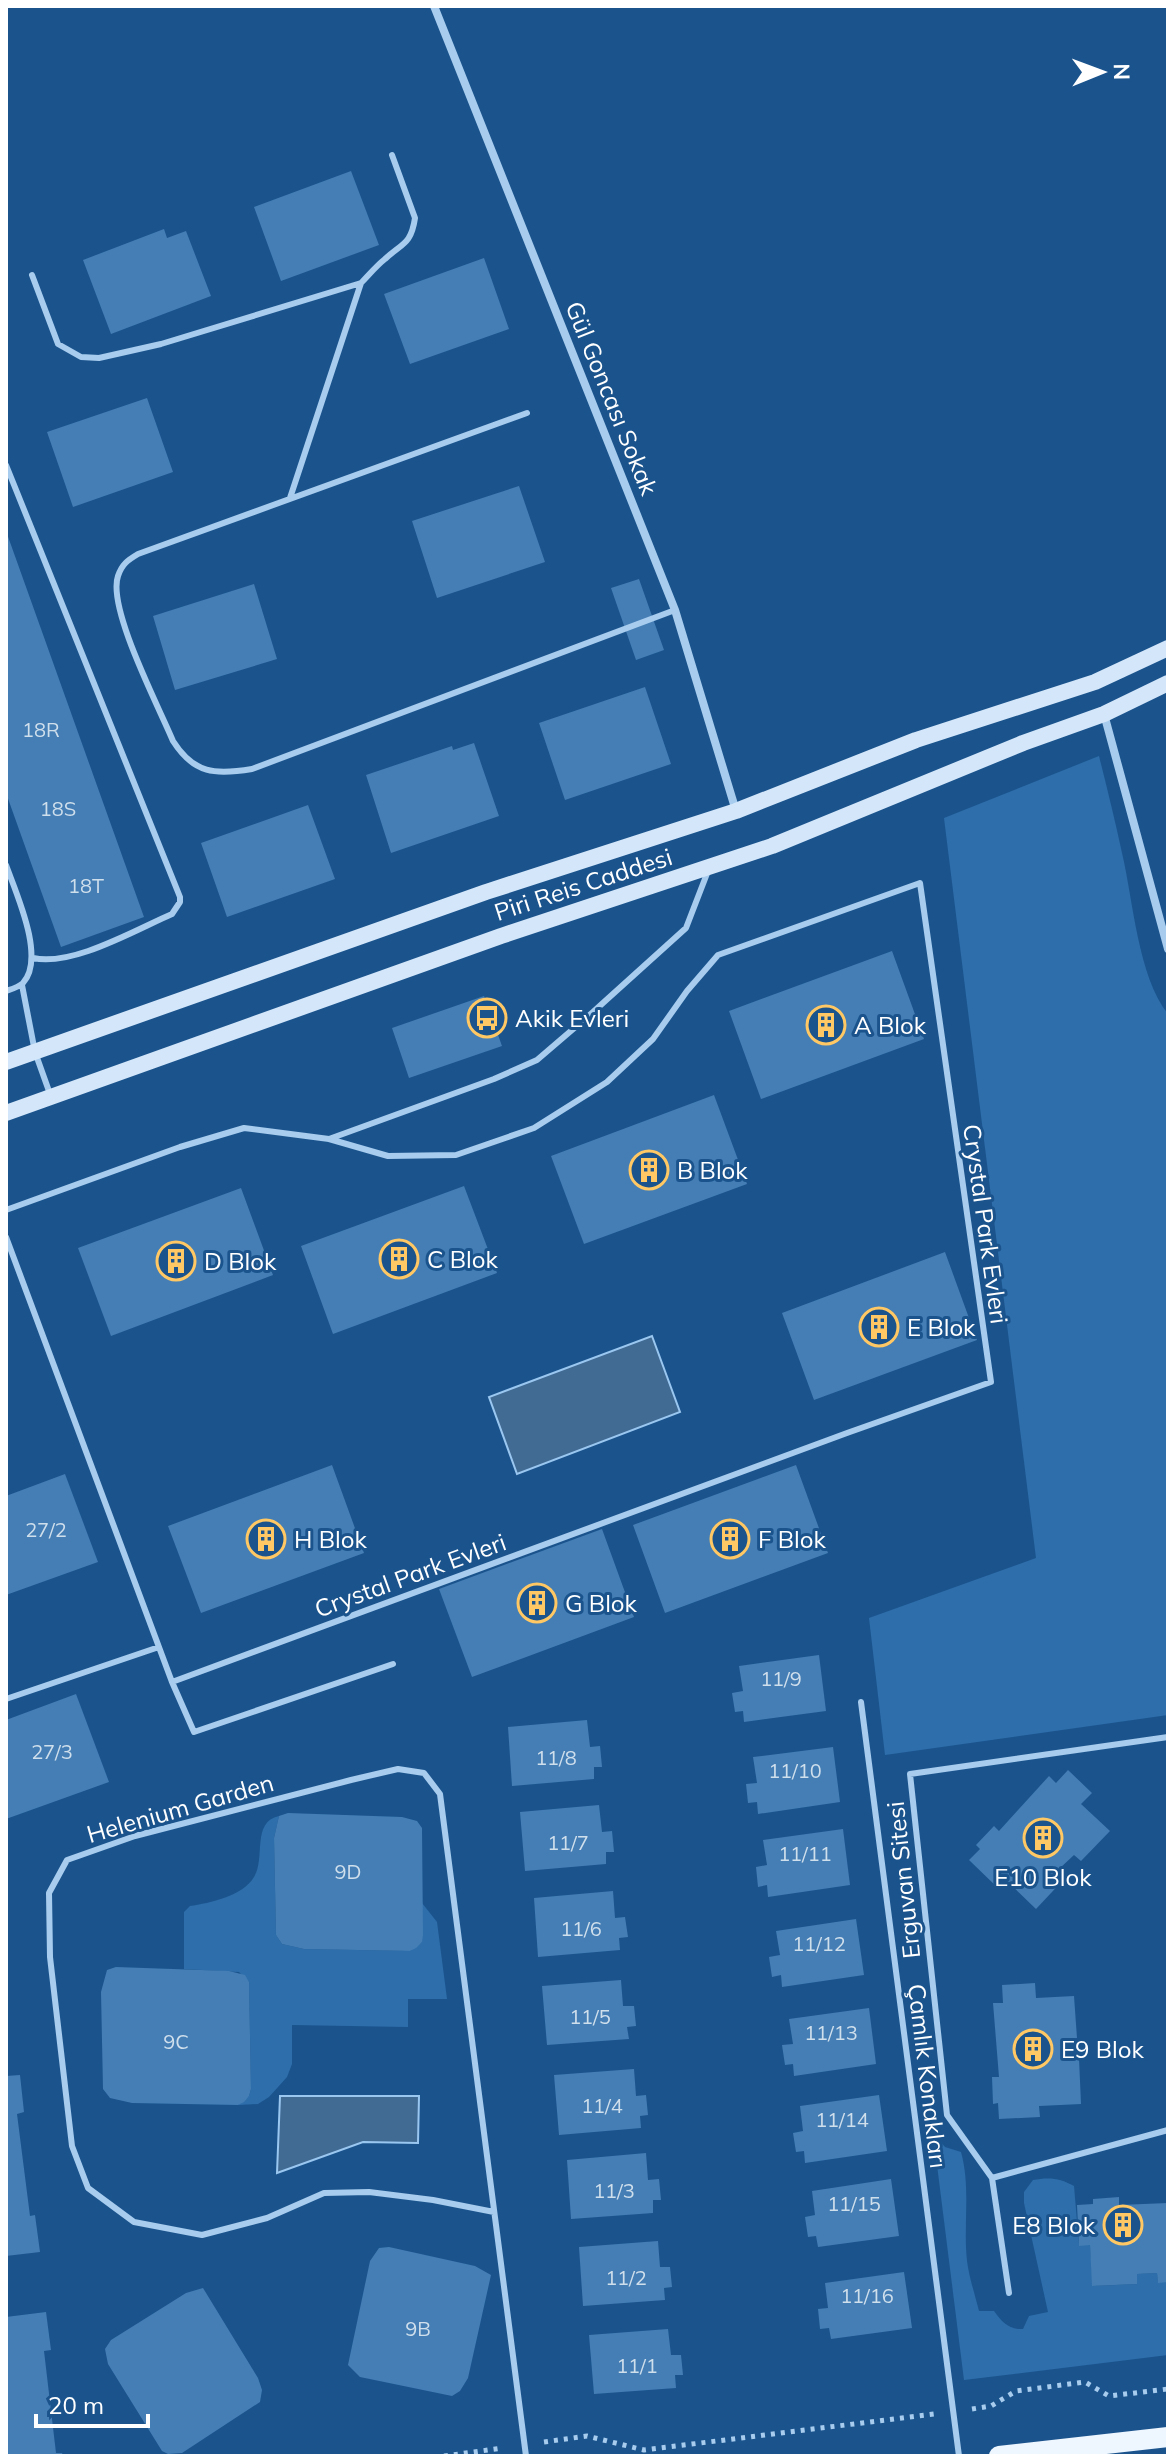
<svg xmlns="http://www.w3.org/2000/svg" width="1174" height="2462" font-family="Mulish,sans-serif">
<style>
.green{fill:#2e6eab}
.water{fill:#426b94;stroke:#9ac7f0;stroke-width:2}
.building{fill:#447eb5}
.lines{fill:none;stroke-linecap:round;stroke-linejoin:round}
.path{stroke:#a7ccee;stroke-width:5;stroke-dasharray:4 6;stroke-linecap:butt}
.lane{stroke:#a7ccee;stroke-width:6}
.street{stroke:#a7ccee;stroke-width:8}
.secondary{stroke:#d4e7fa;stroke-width:16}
.primary{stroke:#eef6ff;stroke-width:20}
.labels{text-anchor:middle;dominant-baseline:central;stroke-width:6;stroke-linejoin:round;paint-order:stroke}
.number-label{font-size:20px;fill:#d0dfec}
.street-label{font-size:24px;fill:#fff;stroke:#1b548d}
.poi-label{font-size:24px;fill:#fff;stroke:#1b548d;text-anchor:start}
</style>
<rect width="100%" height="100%" fill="#1b548d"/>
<path class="green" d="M1099,756C1107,788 1115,820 1122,853C1133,899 1138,977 1168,1014V1715L885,1755L869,1618L1036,1558L944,818Z
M279,1816L274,1838L276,1935L282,1944L304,1949L410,1951L422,1942V1903L437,1922L447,1999H408V2027L292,2025V2064L287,2077L269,2097L258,2104L238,2105L249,2096L251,2089L249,1982L239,1972L184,1969V1912L190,1906C210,1903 243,1896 254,1877C266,1858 251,1822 279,1816Z
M933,2133L945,2147L961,2152C971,2189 963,2224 967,2261C969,2277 975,2295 979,2311H994C1002,2322 1009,2330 1023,2329L1029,2316L1048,2312L1024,2203V2192L1033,2180C1049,2177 1060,2178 1074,2186L1079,2245H1090L1093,2286L1137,2284V2274L1157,2273L1158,2282H1168V2355L964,2380Z"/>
<path class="water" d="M652,1336L680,1412L517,1474L489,1397Z
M280,2096H419L418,2143L363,2142L277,2173Z"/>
<path class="building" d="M351,171L379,245L281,281L254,207Z
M164,229L167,238L186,231L211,296L111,334L83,260Z
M484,258L509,329L410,364L384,294Z
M147,398L173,472L73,507L47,432Z
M519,486L545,562L437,598L412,521Z
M6,531L144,917L61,947L6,793Z
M639,579L664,650L636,660L611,588Z
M254,584L277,659L175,690L153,616Z
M645,687L671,764L565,800L539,723Z
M474,743L499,816L391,853L366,775L452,746L453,750Z
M308,805L335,879L227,917L201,843Z
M892,951L924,1039L761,1099L729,1011Z
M484,996L502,1046L409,1078L392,1028Z
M714,1095L747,1184L584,1244L551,1156Z
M464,1186L497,1273L333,1334L301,1246Z
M241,1188L273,1275L111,1336L78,1248Z
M945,1252L977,1340L814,1400L782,1313Z
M332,1465L364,1553L201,1613L168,1526Z
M796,1465L828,1553L665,1613L633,1525Z
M65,1474L98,1562L6,1595V1496Z
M602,1529L634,1617L472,1677L439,1589Z
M819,1655L826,1711L744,1722L743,1711L735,1712L732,1693L743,1691L739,1666Z
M76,1694L109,1782L6,1819V1720Z
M587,1720L590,1747L600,1746L602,1767H594V1779L512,1786L508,1727Z
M833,1747L840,1802L758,1814L757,1802L748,1803L746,1784L757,1783L753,1757Z
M1068,1770L1092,1793L1081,1804L1110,1831L1081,1861L1074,1855L1059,1869L1067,1876L1036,1909L1006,1880L998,1888L969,1860L980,1849L976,1845L994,1826L999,1831L1049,1776L1056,1783Z
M599,1805L602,1832L612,1831L614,1852H606V1864L525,1871L520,1812Z
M288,1813L402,1817L417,1821L422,1828L423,1935L422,1942L416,1948L410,1951L304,1949L282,1944L276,1935L274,1838L279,1816Z
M843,1829L850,1885L768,1897L767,1885L758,1887L756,1867L767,1865L763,1840Z
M613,1891L615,1918L625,1917L628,1937L619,1938L620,1950L538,1957L534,1898Z
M856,1919L864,1975L782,1987L781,1975L772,1977L769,1957L780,1955L776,1931Z
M116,1967L229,1971L245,1975L249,1982L251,2089L249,2096L244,2102L238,2105L132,2103L110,2098L103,2089L101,1992L107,1970Z
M621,1980L623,2006H634L636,2026L627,2027L629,2039L547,2045L542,1986Z
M1035,1983L1036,1998L1074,1996L1077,2038L1067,2039L1068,2059L1079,2058L1081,2104L1039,2106L1040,2117L999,2119L998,2103L993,2104L992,2077H999L993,2003H1003L1002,1985Z
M869,2008L876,2064L794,2076L793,2064L785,2065L782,2045L793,2044L789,2019Z
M634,2069L636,2096L646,2095L648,2115L640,2116L641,2128L559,2135L554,2075Z
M20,2075L24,2112L17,2114L30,2216L35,2215L40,2252L6,2256V2076Z
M879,2095L887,2151L805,2163L804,2151L796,2152L793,2133L803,2131L800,2106Z
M646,2153L648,2180L659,2179L661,2200H653V2213L571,2219L567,2160Z
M891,2179L899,2236L818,2247L816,2236L808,2237L805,2217L815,2215L812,2191Z
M1119,2197V2205L1168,2203V2282L1158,2283L1157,2273L1137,2274V2284L1092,2286L1090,2245L1079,2246L1077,2205L1093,2204V2199Z
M658,2241L660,2267H670L672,2287L664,2288L665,2300L583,2306L579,2247Z
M389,2247L475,2266L491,2275L468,2378L460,2391L452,2396L360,2377L348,2365L370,2261L379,2248Z
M904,2272L912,2328L831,2339L829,2328L820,2329L818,2309L828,2308L825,2283Z
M203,2288L258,2378L262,2390L260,2402L182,2453L168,2454L162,2451L108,2364L105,2349L111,2340L186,2293Z
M46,2312L51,2350L44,2351L56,2453H62L63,2456H6V2317Z
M668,2329L671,2355H681L683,2375H675L676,2388L594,2394L589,2335Z"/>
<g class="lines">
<path class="path" d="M972,2409L991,2406L1016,2391L1085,2382L1109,2396L1168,2389
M544,2442L587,2436L644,2450L934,2414
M444,2456L503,2448"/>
<path class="lane" d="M32,275L58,344L81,357L99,358L161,344L361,283
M527,413L138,554C128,560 122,564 118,576C107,608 159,707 173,741C194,774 215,775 252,769L675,610
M6,465L180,897V902L172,914C135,930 72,967 33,958
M290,498L361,283C369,275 376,266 385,259C402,243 411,245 415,218L392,155
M6,865C16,893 46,958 23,983C19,987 12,989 6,991
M22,985L35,1052L50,1094
M6,1210L180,1147L244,1128L329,1139L494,1079L537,1060L593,1012L686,928L708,871
M6,1237L172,1682L194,1732L393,1664
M172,1682L847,1433L991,1382L920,883L718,955L687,991L653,1039L607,1082L534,1128L456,1155L388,1156L329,1139
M6,1699L159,1647
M861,1702L959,2456
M992,2178L947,2115L910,1774L1168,1737
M494,2212L433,2200L369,2192L324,2193L267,2218L202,2235L134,2222L88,2188L72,2146L50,1957L49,1893L67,1860L135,1836L351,1780L398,1769L424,1773L440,1794L526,2456
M1009,2293L992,2178L1168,2130"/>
<path class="street" d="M434,6L675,610L736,811
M1104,714L1168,949"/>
<path class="secondary" d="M6,1062L486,892L736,811L916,740L1095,682L1168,648
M6,1113L501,936L772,846L1023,743L1104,714L1168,683"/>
<path class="primary" d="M999,2456L1168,2437"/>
</g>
<defs>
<symbol id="bus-ring" viewBox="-11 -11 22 22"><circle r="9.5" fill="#1b548d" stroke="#ffc864" stroke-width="1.5"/><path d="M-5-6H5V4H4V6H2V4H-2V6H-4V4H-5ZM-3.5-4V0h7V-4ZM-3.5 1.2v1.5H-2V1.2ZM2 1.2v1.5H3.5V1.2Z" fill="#ffc864"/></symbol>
<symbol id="building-ring" viewBox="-11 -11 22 22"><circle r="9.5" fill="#1b548d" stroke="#ffc864" stroke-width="1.5"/><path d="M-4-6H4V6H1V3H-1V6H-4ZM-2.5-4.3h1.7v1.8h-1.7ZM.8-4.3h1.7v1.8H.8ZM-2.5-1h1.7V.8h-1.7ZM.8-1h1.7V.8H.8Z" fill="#ffc864"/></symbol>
</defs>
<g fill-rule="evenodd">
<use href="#bus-ring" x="465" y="996" width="44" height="44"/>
<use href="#building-ring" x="804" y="1003" width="44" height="44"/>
<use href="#building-ring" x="627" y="1148" width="44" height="44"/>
<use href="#building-ring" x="377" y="1237" width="44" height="44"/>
<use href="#building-ring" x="154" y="1239" width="44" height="44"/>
<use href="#building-ring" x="857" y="1305" width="44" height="44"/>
<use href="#building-ring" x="244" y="1517" width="44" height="44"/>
<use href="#building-ring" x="708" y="1517" width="44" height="44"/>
<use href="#building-ring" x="515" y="1581" width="44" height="44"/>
<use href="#building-ring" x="1021" y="1816" width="44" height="44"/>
<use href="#building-ring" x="1011" y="2027" width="44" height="44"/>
<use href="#building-ring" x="1101" y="2203" width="44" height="44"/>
</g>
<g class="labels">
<g class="number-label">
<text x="41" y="729">18R</text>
<text x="58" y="808">18S</text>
<text x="86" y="885">18T</text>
<text x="46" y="1529">27/2</text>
<text x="781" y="1678">11/9</text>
<text x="52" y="1751">27/3</text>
<text x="556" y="1757">11/8</text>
<text x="795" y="1770">11/10</text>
<text x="568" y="1842">11/7</text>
<text x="805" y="1853">11/11</text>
<text x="348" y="1871">9D</text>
<text x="581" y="1928">11/6</text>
<text x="819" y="1943">11/12</text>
<text x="590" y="2016">11/5</text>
<text x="831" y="2032">11/13</text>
<text x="176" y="2041">9C</text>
<text x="602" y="2105">11/4</text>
<text x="842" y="2119">11/14</text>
<text x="614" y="2190">11/3</text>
<text x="854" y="2203">11/15</text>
<text x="626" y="2277">11/2</text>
<text x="867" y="2295">11/16</text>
<text x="418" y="2328">9B</text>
<text x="637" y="2365">11/1</text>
</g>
<g class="street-label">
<text transform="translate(612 398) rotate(68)">Gül Goncası Sokak</text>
<text transform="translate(583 884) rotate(-18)">Piri Reis Caddesi</text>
<text transform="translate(986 1224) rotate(82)">Crystal Park Evleri</text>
<text transform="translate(410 1575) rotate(-20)">Crystal Park Evleri</text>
<text transform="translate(180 1808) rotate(-16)">Helenium Garden</text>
<text transform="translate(903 1880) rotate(-96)">Erguvan Sitesi</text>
<text transform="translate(928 2076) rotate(83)">Çamlık Konakları</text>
</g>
<g class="poi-label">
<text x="515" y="1018">Akik Evleri</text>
<text x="854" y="1025">A Blok</text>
<text x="677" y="1170">B Blok</text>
<text x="427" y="1259">C Blok</text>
<text x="204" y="1261">D Blok</text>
<text x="907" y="1327">E Blok</text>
<text x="294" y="1539">H Blok</text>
<text x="758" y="1539">F Blok</text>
<text x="565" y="1603">G Blok</text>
<text x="1043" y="1877" text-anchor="middle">E10 Blok</text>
<text x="1061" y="2049">E9 Blok</text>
<text x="1095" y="2225" text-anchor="end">E8 Blok</text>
</g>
</g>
<rect width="1174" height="2462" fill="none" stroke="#ffffff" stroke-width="16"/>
<g transform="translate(1102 72) rotate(89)" stroke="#1b548d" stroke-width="6" paint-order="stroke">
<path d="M0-6L14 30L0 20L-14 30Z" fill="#ffffff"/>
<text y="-12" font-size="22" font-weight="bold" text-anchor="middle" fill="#ffffff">N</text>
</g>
<path d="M36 2414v12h112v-12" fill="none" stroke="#ffffff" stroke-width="4"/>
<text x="48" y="2414" font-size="24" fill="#ffffff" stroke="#1b548d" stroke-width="6" paint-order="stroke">20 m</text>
</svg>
